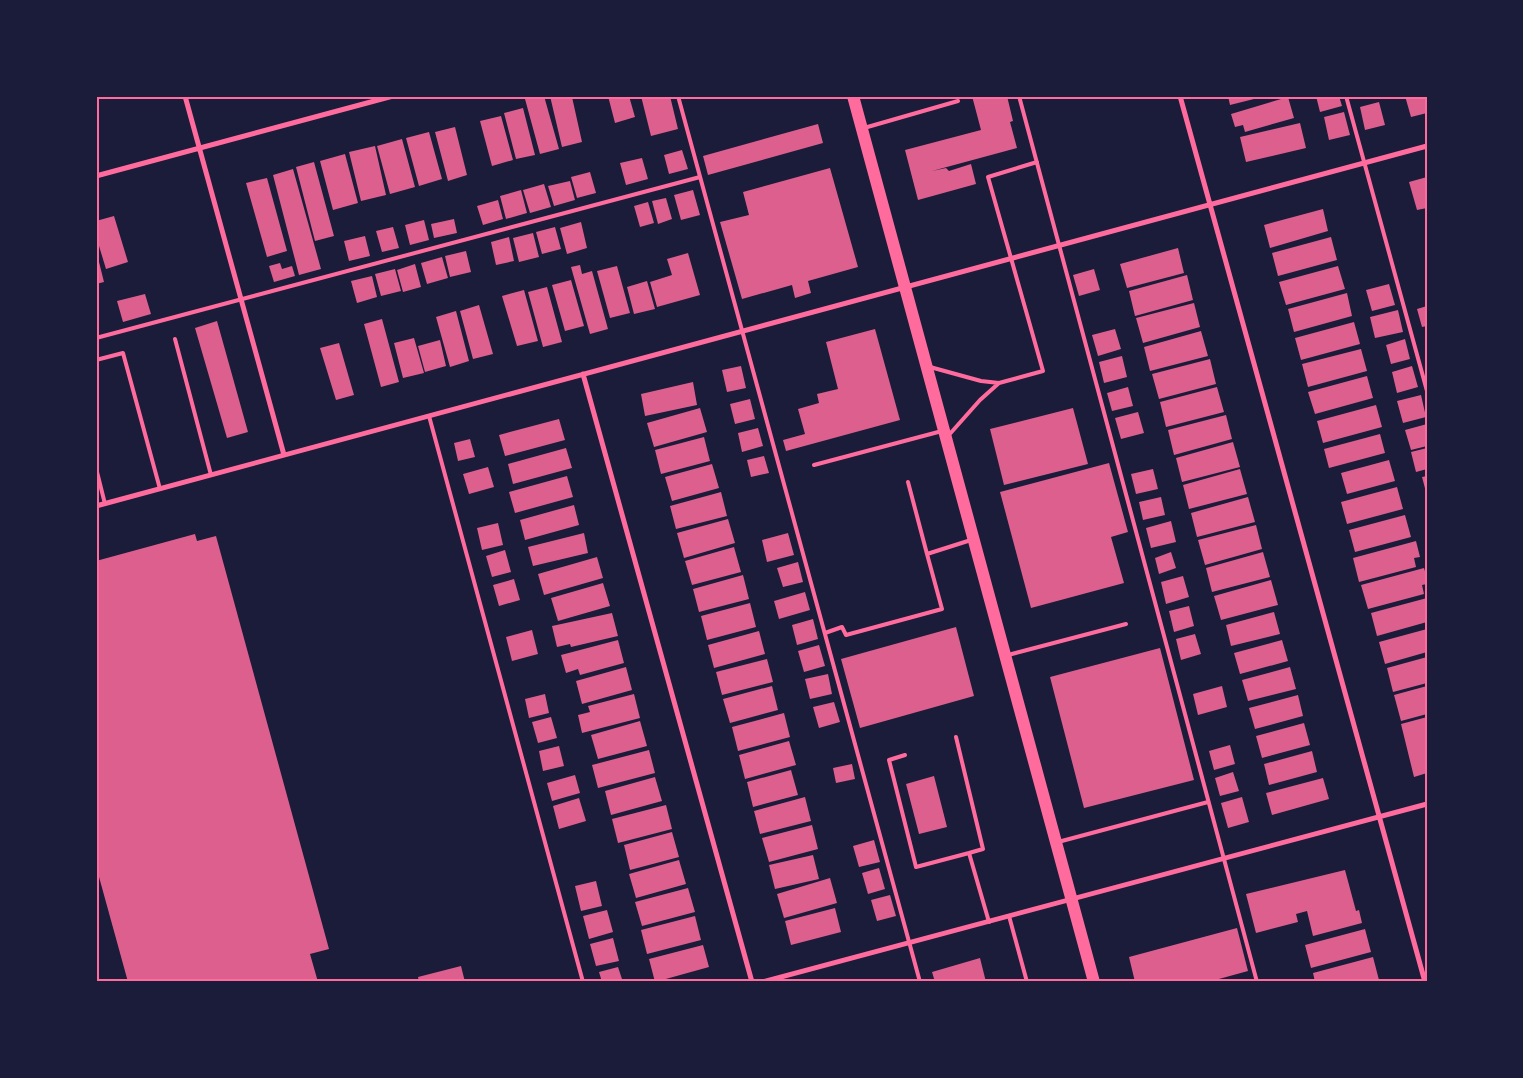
<svg xmlns="http://www.w3.org/2000/svg" width="1523" height="1078" font-family="Raleway,sans-serif">
<style>
.building{fill:#dd5f8e}
.lines{fill:none;stroke-linecap:round;stroke-linejoin:round}
.service{stroke:#ff6b9d;stroke-width:4}
.minor{stroke:#ff6b9d;stroke-width:5}
.primary{stroke:#ff6b9d;stroke-width:12}
.neatline{fill:none;stroke:#ff6b9d;stroke-width:2}
</style>
<rect width="100%" height="100%" fill="#1b1b3a"/>
<path class="building" d="M534,96H544L559,149L540,154L525,99Z
M550,96H563V99L572,97L582,142L562,147Z
M608,96H629L635,117L615,123Z
M641,96H670L678,129L651,136Z
M972,96H1007L1013,121L1010,122L1017,148L932,171L946,168L949,171L971,164L976,184L918,200L905,150L981,130Z
M1228,96H1262V97L1230,105Z
M1316,96H1339L1342,106L1320,112Z
M1405,96H1427V113L1411,117Z
M1288,97L1294,118L1245,132L1243,125L1235,127L1231,114Z
M1379,102L1385,125L1365,130L1360,107Z
M523,108L535,155L516,159L504,113Z
M1344,112L1350,135L1329,140L1324,117Z
M501,116L513,160L492,166L480,121Z
M1300,123L1306,148L1246,162L1240,137Z
M818,124L823,143L708,175L703,156Z
M455,127L467,175L448,181L435,132Z
M429,132L442,179L419,186L406,138Z
M402,139L415,187L390,194L377,146Z
M375,146L386,195L361,201L349,152Z
M682,150L688,169L669,174L664,155Z
M345,154L358,203L333,210L320,161Z
M642,158L648,179L626,185L620,163Z
M314,162L334,236L315,241L296,167Z
M830,168L858,267L808,281L811,293L795,298L792,285L742,299L720,222L749,215L743,192Z
M293,169L321,269L299,275L273,175Z
M590,172L596,193L577,198L571,177Z
M1427,177V208L1417,210L1409,182Z
M267,178L287,251L267,257L246,183Z
M570,181L575,200L554,206L548,186Z
M544,184L551,207L530,213L523,190Z
M521,190L527,213L506,219L500,196Z
M693,190L700,215L681,220L674,195Z
M666,198L672,219L658,224L652,201Z
M498,200L503,219L483,225L477,206Z
M648,202L654,223L640,227L634,206Z
M1323,209L1328,231L1270,248L1264,225Z
M114,216L128,262L106,269L96,236V221Z
M454,219L457,233L434,238L431,224Z
M424,220L429,240L410,245L405,225Z
M581,222L587,248L567,254L560,228Z
M393,227L399,248L382,252L376,231Z
M555,227L561,249L542,254L536,232Z
M533,233L539,257L519,262L513,238Z
M365,236L370,256L349,261L344,241Z
M509,237L514,261L496,265L491,242Z
M1331,237L1337,260L1278,276L1272,253Z
M1178,248L1184,273L1127,288L1120,264Z
M96,250L104,282L96,284Z
M466,251L471,272L450,277L445,256Z
M688,253L700,295L657,307L650,282L672,275L667,259Z
M442,257L448,278L427,284L421,263Z
M280,263L282,269L292,266L295,276L274,282L269,266Z
M415,264L421,287L403,292L397,270Z
M580,265L582,274L592,271L608,329L590,334L571,267Z
M617,266L630,313L610,318L597,271Z
M1338,266L1345,289L1286,305L1279,282Z
M395,269L401,291L381,296L375,274Z
M1094,269L1100,290L1079,296L1073,275Z
M1187,275L1193,300L1135,316L1129,291Z
M372,276L377,297L357,303L351,281Z
M571,280L584,326L565,331L552,285Z
M647,281L655,309L634,314L627,287Z
M1389,284L1395,305L1372,311L1366,290Z
M547,287L562,342L543,347L528,292Z
M524,290L538,341L517,346L502,296Z
M1347,293L1352,316L1294,332L1288,309Z
M145,294L151,314L123,322L117,301Z
M1194,303L1200,327L1143,343L1136,318Z
M479,305L493,354L473,359L460,311Z
M1427,306V326L1422,327L1417,309Z
M1398,310L1403,332L1375,338L1370,317Z
M456,311L469,361L450,367L436,317Z
M382,319L399,382L381,387L364,324Z
M217,321L248,432L227,438L195,328Z
M1354,322L1360,344L1301,360L1295,338Z
M875,329L900,420L786,451L783,440L805,434L798,409L819,403L817,394L838,389L826,342Z
M1115,329L1121,349L1098,356L1092,335Z
M1201,331L1208,356L1150,371L1144,347Z
M414,338L424,373L403,378L394,343Z
M1405,339L1410,359L1391,364L1386,345Z
M440,340L446,366L425,372L418,346Z
M339,343L354,395L336,400L320,348Z
M1361,349L1367,371L1308,387L1302,364Z
M1122,356L1127,377L1104,383L1099,362Z
M1210,359L1216,384L1159,399L1152,374Z
M741,366L746,388L727,392L722,370Z
M1412,366L1418,387L1397,393L1392,372Z
M1367,376L1373,398L1315,414L1308,392Z
M693,382L697,405L645,416L641,394Z
M1128,387L1133,406L1112,411L1107,393Z
M1217,387L1224,412L1166,427L1160,402Z
M1421,395L1426,417L1403,423L1397,401Z
M750,399L755,419L735,424L730,404Z
M1376,405L1382,427L1323,443L1317,421Z
M700,408L707,432L654,447L647,423Z
M1073,408L1088,464L1004,485L990,429Z
M1138,412L1144,433L1121,439L1115,418Z
M1226,415L1232,439L1174,455L1168,430Z
M559,419L565,440L505,456L499,435Z
M1427,424V446L1411,450L1405,430Z
M758,428L763,446L742,452L738,433Z
M1380,434L1385,453L1329,468L1324,449Z
M704,437L710,461L661,474L655,450Z
M470,439L475,457L458,461L454,443Z
M1233,442L1240,467L1182,482L1176,458Z
M566,448L572,468L513,484L508,464Z
M1427,448V469L1416,472L1411,452Z
M764,456L769,473L751,477L747,460Z
M1389,460L1395,481L1347,494L1341,473Z
M1109,463L1128,532L1111,537L1124,583L1031,608L1000,492Z
M712,464L719,488L672,501L665,477Z
M488,467L494,487L469,494L463,474Z
M1153,469L1158,489L1136,494L1131,474Z
M1240,469L1247,494L1189,509L1183,485Z
M567,476L573,497L515,513L509,492Z
M1427,476V492H1426L1422,477Z
M1397,487L1403,509L1347,524L1341,502Z
M721,492L727,516L676,529L670,506Z
M1161,497L1165,515L1143,520L1139,502Z
M1248,497L1255,522L1197,537L1191,513Z
M574,505L579,525L525,540L520,520Z
M1405,515L1411,537L1355,552L1349,530Z
M728,519L735,543L684,558L677,533Z
M1171,521L1176,542L1151,548L1146,528Z
M498,523L503,545L482,550L477,528Z
M1256,525L1262,549L1205,565L1198,540Z
M584,533L588,553L533,566L528,547Z
M788,533L794,555L767,562L762,540Z
M195,534L197,541L216,536L329,949L310,954L318,982H128L96,866V561Z
M1416,541L1420,557L1414,558L1416,567L1359,582L1353,558Z
M734,547L741,572L692,585L685,561Z
M505,550L511,572L492,577L486,556Z
M1171,552L1176,568L1159,574L1155,558Z
M1263,552L1270,577L1212,592L1206,568Z
M597,557L603,578L544,595L538,574Z
M798,562L803,582L783,587L777,568Z
M1424,568L1427,578V584L1422,585L1424,594L1368,609L1361,585Z
M743,575L749,599L699,612L693,589Z
M1183,576L1189,597L1166,604L1161,582Z
M514,579L520,600L499,606L493,585Z
M1271,580L1278,605L1221,620L1214,596Z
M603,583L610,606L558,621L551,598Z
M805,592L810,610L779,619L774,601Z
M1427,598V622L1377,636L1371,613Z
M750,603L756,627L707,640L701,616Z
M1189,606L1194,626L1174,632L1169,611Z
M1274,612L1280,634L1231,646L1226,625Z
M612,613L618,636L571,647L570,644L557,647L552,626Z
M813,619L818,639L797,645L792,625Z
M956,627L974,696L860,728L841,659Z
M1427,629V652L1385,664L1379,642Z
M532,630L538,654L512,661L506,637Z
M759,631L765,654L714,668L708,645Z
M1195,634L1201,654L1181,660L1176,639Z
M618,640L624,663L580,675L578,669L566,673L561,655Z
M1282,640L1288,661L1240,674L1234,653Z
M819,645L825,666L804,672L798,651Z
M1160,648L1194,780L1084,808L1050,677Z
M1427,657V683L1393,692L1387,668Z
M767,659L773,682L722,695L716,672Z
M626,667L632,690L582,704L576,681Z
M1290,667L1296,689L1248,701L1242,680Z
M828,674L832,694L810,699L805,679Z
M772,686L778,710L730,723L723,699Z
M1222,686L1227,707L1198,715L1193,694Z
M1427,686V714L1401,721L1394,695Z
M545,694L549,713L529,718L525,699Z
M634,694L640,718L582,733L578,715L590,712L588,706Z
M1298,695L1303,716L1255,729L1249,708Z
M834,702L840,722L819,728L813,707Z
M784,713L790,737L738,751L732,727Z
M551,717L557,738L538,743L532,722Z
M1427,717V773L1414,777L1401,724Z
M640,721L647,746L598,759L591,735Z
M1304,723L1310,745L1262,758L1256,736Z
M789,741L796,765L745,779L739,755Z
M1230,745L1235,764L1214,770L1209,751Z
M559,746L564,766L543,771L539,751Z
M649,750L655,773L598,788L592,765Z
M1312,751L1317,772L1269,785L1264,764Z
M852,764L855,779L836,783L833,768Z
M791,770L798,795L753,807L747,782Z
M1233,772L1239,791L1220,796L1215,778Z
M575,775L580,793L552,801L547,783Z
M934,776L947,827L919,834L906,784Z
M655,777L662,801L611,815L605,791Z
M1323,778L1329,799L1272,815L1266,793Z
M805,797L811,821L760,834L754,811Z
M1242,797L1249,822L1228,828L1221,803Z
M579,798L586,821L559,829L553,806Z
M666,805L672,829L618,843L612,819Z
M812,825L818,849L769,862L762,838Z
M672,832L679,857L630,870L624,845Z
M874,840L880,862L859,867L853,846Z
M813,855L819,879L775,889L769,865Z
M679,860L686,884L636,898L629,874Z
M879,868L885,889L868,894L862,873Z
M1345,870L1356,911L1359,910L1362,923L1313,936L1307,911L1296,914L1298,922L1256,933L1246,894Z
M830,878L837,903L784,918L777,894Z
M596,881L602,906L581,911L575,886Z
M688,888L695,912L642,926L635,902Z
M890,895L896,916L877,921L871,900Z
M835,908L841,932L791,945L785,921Z
M607,910L613,932L589,939L583,916Z
M695,916L701,940L647,954L641,930Z
M1237,928L1248,971L1208,982H1135L1129,957Z
M1365,929L1371,952L1311,968L1305,945Z
M613,938L619,961L596,966L590,944Z
M703,945L709,967L655,982L649,959Z
M1373,957L1379,980L1371,982H1315L1313,973Z
M980,958L986,982H935L932,972Z
M461,966L465,982H419L418,977Z
M618,967L623,982H602L599,972Z"/>
<g class="lines">
<path class="service" d="M678,96L920,982
M1019,96L1257,982
M1346,96L1427,391
M864,128L958,101
M96,338L700,177
M175,339L211,475
M96,360L123,353L160,489
M930,367L981,381L999,383L980,400L948,436
M999,383L1043,371L988,177L1037,162
M429,416L583,982
M814,465L942,431
M96,468L105,504
M908,482L927,554L971,540
M825,633L842,627L846,635L942,609L927,554
M1008,655L1126,624
M956,737L983,849L969,853
M905,755L889,760L916,867L969,853L989,922
M1058,842L1208,802
M1009,916L1027,982"/>
<path class="minor" d="M185,96L284,455
M1180,96L1425,982
M96,176L393,96
M583,374L752,982
M96,506L1427,146
M762,982L1427,804"/>
<path class="primary" d="M853,96L1094,982"/>
</g>
<rect width="1523" height="1078" fill="none" stroke="#1b1b3a" stroke-width="195"/>
<rect x="98" y="98" width="1328" height="882" class="neatline"/>
</svg>
